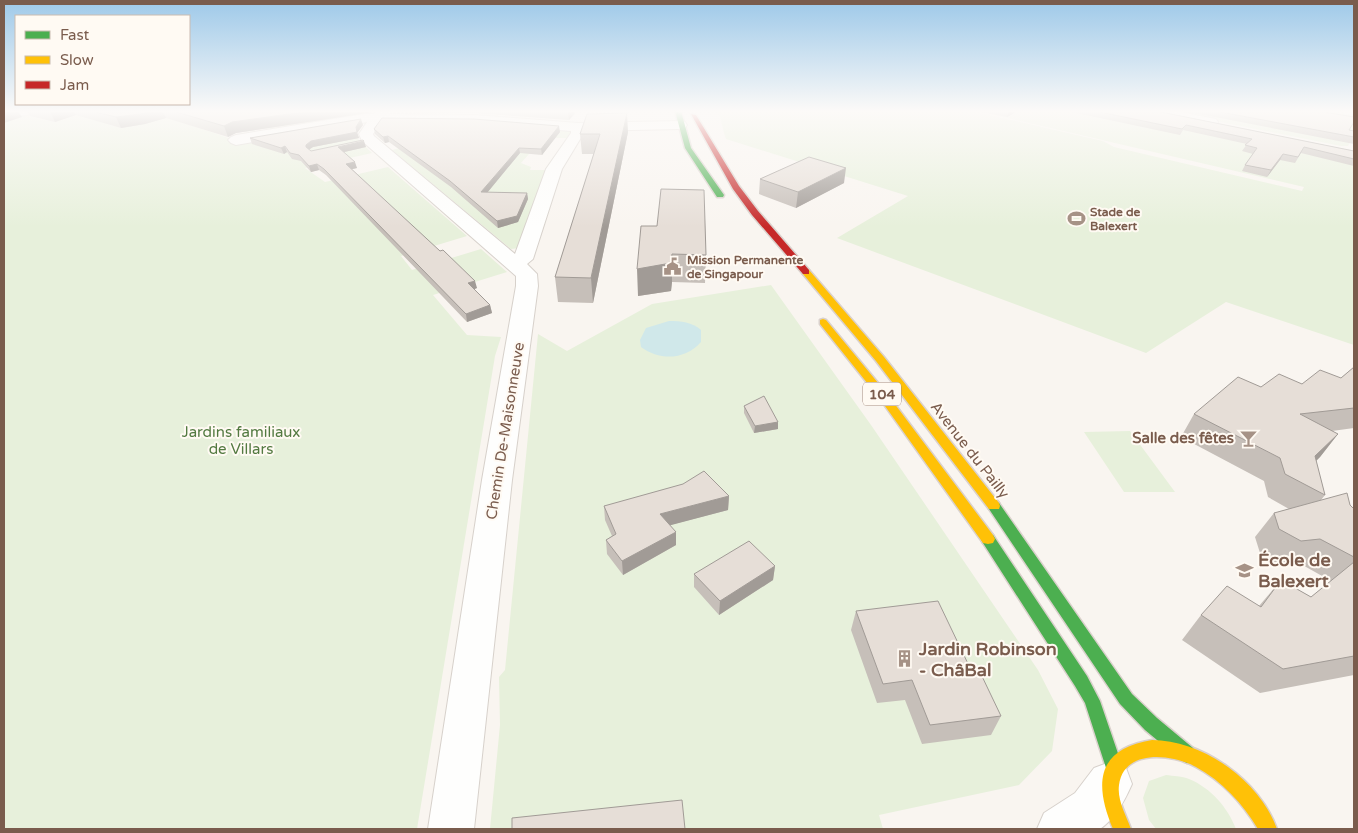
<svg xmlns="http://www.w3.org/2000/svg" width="1358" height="833" font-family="'Varela Round',sans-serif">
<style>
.green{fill:#e7f0db}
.water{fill:#d0e8ea}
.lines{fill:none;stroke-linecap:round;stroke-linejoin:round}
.street-casing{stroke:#d7d1cb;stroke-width:2}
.fast-casing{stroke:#dad1cc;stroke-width:3}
.slow-casing{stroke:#dad1cc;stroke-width:3}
.jam-casing{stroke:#dad1cc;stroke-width:3}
.street{fill:#fefefd;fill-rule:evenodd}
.fast{fill:#4caf50;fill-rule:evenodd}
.slow{fill:#ffc107;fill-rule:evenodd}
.jam{fill:#c62828;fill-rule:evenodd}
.wall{fill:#c6bfb9}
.shaded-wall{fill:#a19b96}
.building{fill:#e6ded7;stroke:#a19b96}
.labels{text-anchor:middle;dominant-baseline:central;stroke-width:4;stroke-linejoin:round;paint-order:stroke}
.far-poi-label{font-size:12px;font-weight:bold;fill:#7a5c4d;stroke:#fffaf3;text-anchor:start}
.shield{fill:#fffaf3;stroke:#a28b7f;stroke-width:1}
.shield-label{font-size:14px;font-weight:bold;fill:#7a5c4d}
.street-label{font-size:15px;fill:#7a5c4d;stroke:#fffaf3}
.park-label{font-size:15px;fill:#537a41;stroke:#fffaf3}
.poi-label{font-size:15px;font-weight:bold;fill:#7a5c4d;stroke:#fffaf3;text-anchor:end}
.near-poi-label{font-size:18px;font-weight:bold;fill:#7a5c4d;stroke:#fffaf3;text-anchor:start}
</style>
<rect width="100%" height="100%" fill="#f9f5f0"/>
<path class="green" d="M4,111L55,122L91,111H126L104,123L121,128L189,111H364L368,114L269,131L256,111L185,123L243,143L356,132L357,138L372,153L305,168L325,182L388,167L467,236L401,256L412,270L481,249L507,272L433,295L467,335L501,337L495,356L417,829H4Z
M718,111H972L1103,141L1114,147L1302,191L1304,187L977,111H1142L1354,155V345L1226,302L1146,353L837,238L908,196L726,139C722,129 722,121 718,111Z
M1166,111H1331L1354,115V135L1348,146H1341Z
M499,124L571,131L574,133L568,138H555L529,154L521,163L531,167L530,170H547L520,248L511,249L392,150Z
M771,285L871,425L1038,670L1058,709L1052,751L1019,785L879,815L883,829H490L500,725L499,677L505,670L538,334L567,351L652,304Z
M1130,431L1175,492H1124L1084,432Z
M1166,775C1173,776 1182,776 1189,779C1211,788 1228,808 1236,829H1156L1149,820L1143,798L1149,781Z"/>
<path class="water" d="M669,321C681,321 692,322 701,330V342C685,360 660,361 641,347L640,340L646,328Z"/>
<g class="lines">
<defs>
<path id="street" d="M18,111H34C30,116 25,116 19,115Z
M377,111H392L390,114L475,115L578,123L680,121L685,122L687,125L685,128L680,129L585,131L562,169L533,259L527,264L537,274L538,286L512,480L474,829H428L482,480L516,286V276L362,141L359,134L367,122L236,145L231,143L228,140L231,137L236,135L364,114H374ZM382,122L475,123L571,131V133L546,169L515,254L374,136L373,134Z
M1148,111H1175L1216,119L1218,122L1216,125L1211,126L1155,115Z
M1110,762L1126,768L1132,784C1125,800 1115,819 1100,829H1037L1044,813L1075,793L1094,768Z"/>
<path id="fast" d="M675,111H681L691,148L724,195L723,197H717L685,148Z
M994,501L999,503L1132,694L1157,718L1193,748L1196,754L1193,760L1187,763L1181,760L1145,730L1120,704L989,509L988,506L989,503Z
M988,534L993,535L1087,676L1100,701L1123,768L1120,774L1114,777L1108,774L1085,703L1075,686L983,543L981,539L983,535Z"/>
<path id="slow" d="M806,269L809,270L884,357L999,503L1000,506L999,509H989L876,361L803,274L802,272Z
M823,319L826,320L888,395L993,535L995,539L993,543L988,544L983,543L880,399L820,324V320Z
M1152,740C1203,740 1260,781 1277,829H1258C1243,804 1222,781 1196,767C1173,754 1124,748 1119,785C1117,800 1126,815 1131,829H1113C1094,784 1096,749 1152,740Z"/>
<path id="jam" d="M691,114L696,115L739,186L758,211L809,270V274H803L752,215L733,189Z"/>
</defs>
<use href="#street" class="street-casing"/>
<use href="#fast" class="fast-casing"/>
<use href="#slow" class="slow-casing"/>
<use href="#jam" class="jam-casing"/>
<use href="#street" class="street"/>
<use href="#fast" class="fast"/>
<use href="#slow" class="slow"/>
<use href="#jam" class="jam"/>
</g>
<path class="wall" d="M27,111H375L373,112L236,133L228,137L166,118L145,124L121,128L76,115L55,122L30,116Z
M393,111H577L569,120L475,113L393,112Z
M978,111H1018L1007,117Z
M1067,111H1156L1354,151V166L1301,153L1295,163L1280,160L1267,177L1242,171L1245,165L1253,154L1242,151L1247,144L1183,130L1180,135Z
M1184,111H1318L1350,130L1354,131V144Z
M363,125L357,133L359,138L313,147L309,150L311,151L366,147L344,152L357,168L352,169L477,288L474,289L490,305L492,313L467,322L326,175L319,170L311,172L301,161L292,159L287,152L284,154L252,144L250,138Z
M374,129L560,132L542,155L520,153L487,193H527L528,199L518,222L498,228L451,187L389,142L385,143L375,134Z
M628,132L593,303L558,302L555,277L594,154H582L580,134Z
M760,179L844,183L796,208L759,194Z
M641,226L706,255L705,283L672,282L671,291L638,296Z
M1354,367V428L1332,431L1338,434L1320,457L1316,461L1325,495L1321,500L1350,505L1354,509V675L1260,693L1182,640L1201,615L1259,606L1281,580L1311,597L1331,581L1299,563L1281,566L1260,553L1255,537L1274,513L1289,509L1268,497L1264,481L1181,437L1194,414L1261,387L1302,384L1341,378Z
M744,406L778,422V429L754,433L744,413Z
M729,496L728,510L670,525L676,545L623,575L607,554L606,540L612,536L605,520L604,506Z
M775,566L773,580L719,615L694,587V574Z
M856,611L1001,716L991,735L922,744L905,700L877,703L851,630Z"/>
<path class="shaded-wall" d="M4,111H18L22,117L4,123Z
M50,111H73L76,115L55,122Z
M150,111H163L166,118L145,124L121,128L116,117Z
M311,111H375L373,112L236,133L228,137L224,126L232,122Z
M568,111H577L569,120Z
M1009,111H1018L1007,117Z
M627,113L628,132L593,303L591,278Z
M361,119L363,125L357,133L356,127Z
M559,126L560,132L542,155L541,149Z
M357,132L359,138L313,147L308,150L306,147V145L311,141Z
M388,136L389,142L385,143L383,137Z
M364,141L366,147L340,153L338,147Z
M285,146L287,152L284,154L281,148Z
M519,148L520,153L482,199L481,192Z
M1283,154L1280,160L1267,177L1271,170Z
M355,162L357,168L348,170L346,164Z
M317,164L319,170L311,172L309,166Z
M846,168L844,183L796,208L798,192Z
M527,193L528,199L518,222L498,228L497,221Z
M672,254V282L671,291L638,296L637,269Z
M475,281L477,288L470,291L468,283Z
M490,305L492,313L467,322L466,314Z
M778,422V429L754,433L755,426Z
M1338,434L1320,457L1298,479L1315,456Z
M729,496L728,510L660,528V514Z
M676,532V545L623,575L622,561Z
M775,566L773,580L719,615L720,601Z"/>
<path class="building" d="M91,111H150L141,114L116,117Z
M173,111H311L232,122L224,126Z
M1095,111H1156L1354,151V159L1304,147L1298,157L1283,154L1271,170L1245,165L1257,148L1245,145L1252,139L1186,125L1182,129Z
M1215,111H1318L1354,117V122L1349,130L1354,131V137Z
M627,113L591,278L555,277L600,134H580L587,114Z
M382,118L474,119L559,126L541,149L519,148L481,192L527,193L517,216L497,221L450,181L388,136L383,137L374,129Z
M361,119L356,127L357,132L311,141L306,145V147L311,151L363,140L364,141L338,147L355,162L346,164L440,251L443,250L475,281L468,283L490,305L466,314L324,169L317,164L309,166L299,155L290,153L285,146L281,148L250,138Z
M809,157L846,168L798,192L760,179Z
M661,189L704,190L706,255L672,254L671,263L637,269L641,226H657Z
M1354,367V408L1300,414L1338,434L1315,456L1325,495L1285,474L1280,458L1194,414L1238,377L1261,387L1279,374L1302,384L1320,370L1341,378Z
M764,396L778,422L755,426L744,406Z
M704,471L729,496L660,514L676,532L622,561L606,540L616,534L604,506L683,484Z
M1347,493L1350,505L1354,509V557L1320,539L1301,541L1279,529L1274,513Z
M749,541L775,566L720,601L694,574Z
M1354,562V656L1283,669L1201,615L1227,586L1261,607L1281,580L1311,597Z
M938,601L971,670H979L1001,716L930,725L912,680L883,684L856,611Z
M682,800L685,829H512V818Z"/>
<linearGradient id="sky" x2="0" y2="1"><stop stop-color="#9ec9e9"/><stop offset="0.49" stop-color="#fcfaf8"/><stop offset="1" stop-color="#fcfaf8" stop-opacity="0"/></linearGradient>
<rect width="1358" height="227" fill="url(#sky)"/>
<defs>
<symbol id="stadium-bare" viewBox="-9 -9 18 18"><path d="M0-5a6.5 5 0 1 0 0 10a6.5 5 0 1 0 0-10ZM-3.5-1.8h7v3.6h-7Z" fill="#a69286" stroke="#fffaf3" stroke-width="2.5" paint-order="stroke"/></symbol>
<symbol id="civic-bare" viewBox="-9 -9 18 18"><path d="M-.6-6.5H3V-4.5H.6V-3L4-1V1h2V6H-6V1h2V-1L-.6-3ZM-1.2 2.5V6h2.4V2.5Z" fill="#a69286" stroke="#fffaf3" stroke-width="2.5" paint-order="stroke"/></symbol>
<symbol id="bar-bare" viewBox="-9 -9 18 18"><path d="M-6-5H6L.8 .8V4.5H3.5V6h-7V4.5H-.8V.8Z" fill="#a69286" stroke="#fffaf3" stroke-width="2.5" paint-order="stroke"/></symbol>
<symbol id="school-bare" viewBox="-9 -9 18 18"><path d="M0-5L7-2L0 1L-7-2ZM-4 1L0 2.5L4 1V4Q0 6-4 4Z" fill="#a69286" stroke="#fffaf3" stroke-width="2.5" paint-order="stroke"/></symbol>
<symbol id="building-bare" viewBox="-9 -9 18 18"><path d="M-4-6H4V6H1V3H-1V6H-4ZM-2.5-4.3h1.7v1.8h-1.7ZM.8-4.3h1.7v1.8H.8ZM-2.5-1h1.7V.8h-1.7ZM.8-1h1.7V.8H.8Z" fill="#a69286" stroke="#fffaf3" stroke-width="2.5" paint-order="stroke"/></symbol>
</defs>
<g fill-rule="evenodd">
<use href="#stadium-bare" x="1064" y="206" width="25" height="25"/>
<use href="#civic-bare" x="660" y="254" width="25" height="25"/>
<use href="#bar-bare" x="1236" y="426" width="25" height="25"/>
<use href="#school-bare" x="1232" y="558" width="25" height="25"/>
<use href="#building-bare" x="892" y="646" width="25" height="25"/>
</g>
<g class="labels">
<g class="far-poi-label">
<text x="1090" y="212">Stade de<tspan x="1090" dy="14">Balexert</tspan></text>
<text x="687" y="260">Mission Permanente<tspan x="687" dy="14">de Singapour</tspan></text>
</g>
<rect class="shield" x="863" y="382.5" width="38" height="23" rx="4"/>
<g class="shield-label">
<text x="882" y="394">104</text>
</g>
<g class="street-label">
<text transform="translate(505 431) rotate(-81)">Chemin De-Maisonneuve</text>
<text transform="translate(970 450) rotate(52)">Avenue du Pailly</text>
</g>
<g class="park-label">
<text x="241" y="432">Jardins familiaux<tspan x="241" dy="17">de Villars</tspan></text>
</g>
<g class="poi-label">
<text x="1234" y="438">Salle des fêtes</text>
</g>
<g class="near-poi-label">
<text x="1258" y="560">École de<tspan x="1258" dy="21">Balexert</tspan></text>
<text x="919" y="649">Jardin Robinson<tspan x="919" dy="21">- ChâBal</tspan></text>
</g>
</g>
<rect width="1358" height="833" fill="none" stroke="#7a5c4d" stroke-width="10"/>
<rect x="15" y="15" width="175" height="90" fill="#fffaf3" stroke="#cabbb1"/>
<rect x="25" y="31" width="25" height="8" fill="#4caf50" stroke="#cabbb1"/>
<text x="60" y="40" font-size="15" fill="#7a5c4d">Fast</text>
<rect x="25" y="56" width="25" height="8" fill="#ffc107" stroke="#cabbb1"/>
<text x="60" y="65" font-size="15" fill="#7a5c4d">Slow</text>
<rect x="25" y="81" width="25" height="8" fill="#c62828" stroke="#cabbb1"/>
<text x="60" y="90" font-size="15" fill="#7a5c4d">Jam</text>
</svg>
